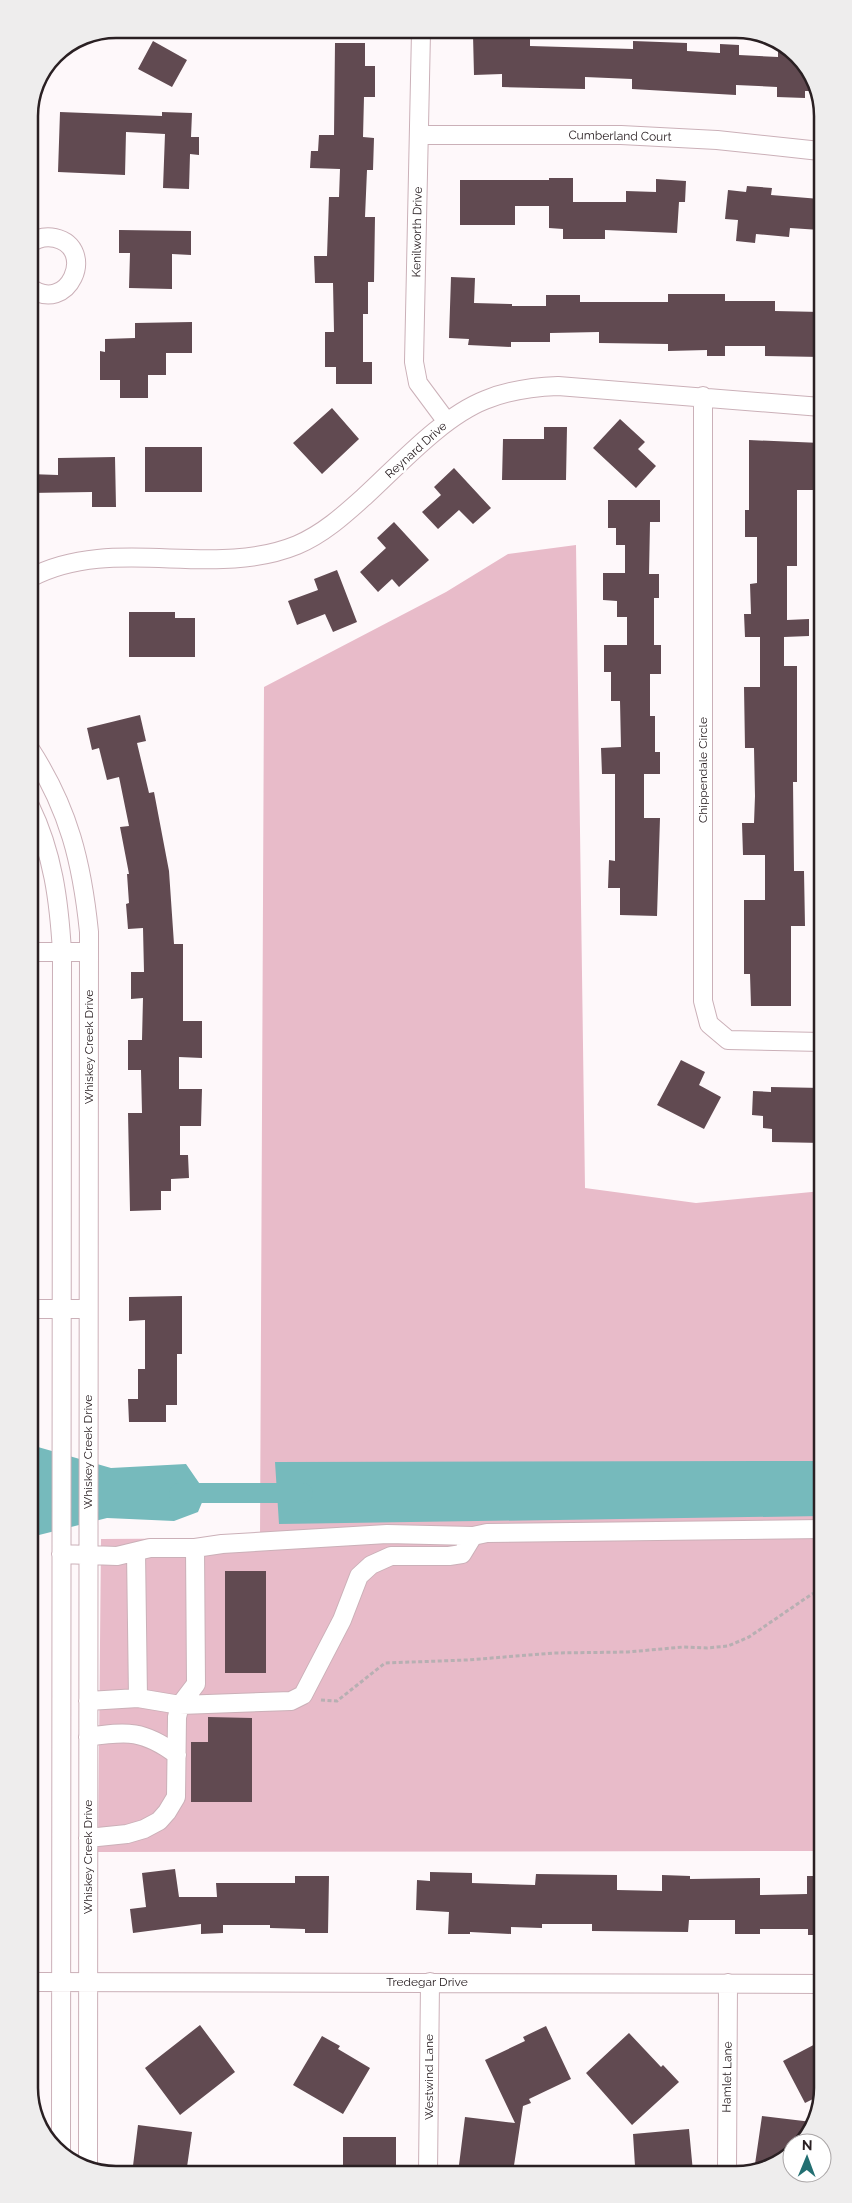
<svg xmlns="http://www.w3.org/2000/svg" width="852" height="2203" font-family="Raleway,sans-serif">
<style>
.green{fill:#e8bbc9}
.water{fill:#76babc}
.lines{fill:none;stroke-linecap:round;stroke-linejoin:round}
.canal{stroke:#76babc;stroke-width:20}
.building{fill:#614a51}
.minor-casing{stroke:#cbb0b8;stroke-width:20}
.path{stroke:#b7afb2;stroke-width:3;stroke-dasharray:4 2.5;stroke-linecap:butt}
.minor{stroke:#fff;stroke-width:18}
.labels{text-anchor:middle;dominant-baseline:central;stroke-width:5;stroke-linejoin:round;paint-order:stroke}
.street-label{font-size:12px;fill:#2a2023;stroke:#fff}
.rim{fill:none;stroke:#2a2023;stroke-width:2.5}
</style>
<rect width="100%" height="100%" fill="#fef8fa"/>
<path class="green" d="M576,545L585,1188L696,1203L822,1191L823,1851L98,1852L101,1539L260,1538L264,687L446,592L508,554Z"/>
<path class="water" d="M31,1445L111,1468L186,1464L206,1493L198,1512L174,1521L107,1518L31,1537Z
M822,1461V1516L279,1524L275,1462Z"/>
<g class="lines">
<path class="canal" d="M179,1493H303"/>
</g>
<path class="building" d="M530,34V46L633,49V41L687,43V51L720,53V44L739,45V55L778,57V42L790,47L819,91H805V98L777,97V87L736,85V95L632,89V79L585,77V89L502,87V74L474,75L473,35Z
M153,41L187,60L172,87L138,69Z
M335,43H365V66H375V97H364L363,137L374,138L373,170H367L365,217H375L374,282H368V314H363V362H372V384H336V367H325V332H334L333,283H315L314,256H327L329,197H339L340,169L310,168L311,151H318L319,135H334Z
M60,112L162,116V112L192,113L191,137H199V155L190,154L189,189L163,188L165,134L126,132L125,175L58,172Z
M549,178H573V202H626V191L656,192V179L686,181L685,202H679L677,233L605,230V239H563V229L549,228V206H515V225H460V180H549Z
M747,186L772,188L771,195L820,199V230L790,228L789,237L756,234L755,243L736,241L738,220L725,219L728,190L746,192Z
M119,230L191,231V255L172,254V289L129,288L130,253H119Z
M451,277L475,278L474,303L512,304V306H546V295H580V302H668V294H725V301H775V311L821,312V357L765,356V346H725V356H707V350L668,351V344L599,343V332L550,333V342H511V347L468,345L469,339L449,338Z
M192,322V353H166V375H148V398H120V380H100V351L105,352V339L135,338V323Z
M332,408L359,439L322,474L293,443Z
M620,419L645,442L638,449L656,466L636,488L593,448Z
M544,427H567L566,480H502L503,439H544Z
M749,440L821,443V490H797V566H787V620L809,619V636L784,637V666H797V782H793L794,871H804L805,926H791V1006H751L750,974H744V900H765V855H743L742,823H754L755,796L754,748H745L744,687H760V637H745L744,614H751L750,584L757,583V537H745V510H749Z
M145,447H202V492H145Z
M115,457L116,507H92V492L29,493V474L58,475V458Z
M454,468L491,508L473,524L459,510L438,529L422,512L441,495L434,487Z
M608,500H660V522H650L649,574H659V598H654V645H661V674H650V716H655V752H660V774H644V818H660L657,916L620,915V888H608L609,860L615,861V774H602L601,748L621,747L620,701H611V672H604V645H627V617H617V601L603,600V573H625V545H616V528H608Z
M394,522L429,560L399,587L392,579L378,592L360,572L386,548L377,538Z
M337,570L357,622L333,632L325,614L297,625L288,601L318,590L314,579Z
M129,612H175V618H195V657H129Z
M140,715L146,741L137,743L149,793L154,792L169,871L174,944H183V1021H202V1058L179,1057V1089H202L201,1126H180V1155H188L189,1178L171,1179V1191H161V1210L130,1211L128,1113H142L141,1070H128V1040H142L143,998L131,999V972H144L143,928L128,929L126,904L129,903L127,874H129L120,827L129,826L119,777L107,780L99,748L92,750L87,728Z
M681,1060L705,1072L699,1085L721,1097L704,1129L657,1105Z
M771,1087L822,1088V1143L772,1142V1129L763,1128V1116L752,1115L753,1091L771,1092Z
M182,1296V1354H177V1405H166V1422H129L128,1399H138V1369H145V1320L129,1321V1297Z
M225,1571H266V1673H225Z
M208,1717L252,1718V1802H191V1742H208Z
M175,1869L179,1897H217L216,1883H295V1876H329L328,1933H305V1929L270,1928V1925H223V1933L201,1934V1924L133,1933L130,1909L146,1907L142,1873Z
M430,1872L472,1873V1883L535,1885L536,1874L617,1875V1890L662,1891V1875L690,1876V1879L760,1878V1895L807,1894V1876H823V1935H808V1929H760V1934H735V1920H689L688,1932L592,1931V1924H542V1928L511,1927V1934L470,1932V1934H448L449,1912L416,1910L417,1880L430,1881Z
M200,2025L235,2072L180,2115L145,2068Z
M546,2026L571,2079L529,2099L531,2103L523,2106L513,2172L458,2173L465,2117L515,2123L485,2060L525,2041L523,2037Z
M629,2033L661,2067L663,2065L679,2082L632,2125L586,2073Z
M322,2036L340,2046L338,2049L370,2068L343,2114L293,2085Z
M823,2040V2088L821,2095L805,2103L783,2061Z
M762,2116L812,2122L805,2141L802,2143H792V2149L759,2171H754Z
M138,2125L192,2132L186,2174H132Z
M689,2129L693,2172H654L653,2165L635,2166L633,2134Z
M343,2137H396V2173L343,2172Z"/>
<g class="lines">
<defs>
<path id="minor" d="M421,32L414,362L418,383L447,422
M419,135H621L717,140L820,151
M29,244C37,238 46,236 55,238C98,248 68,317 29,287
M703,396V1001L709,1024L728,1040L822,1042
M30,578C112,534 212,580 297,545C323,534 344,515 364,497C399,465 442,417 485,400C509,390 533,387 558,386L821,407
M30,749C69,809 82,863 89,932L88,2166
M30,806C53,853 59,901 62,952L61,2153
M30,952H89
M31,1309H88
M195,1548L222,1544L387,1534L473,1536
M61,1554L117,1556L150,1548H195L196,1684L180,1705L177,1717L176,1797L167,1812L159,1821L144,1829L127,1834L88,1838
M138,1698L180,1705L291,1701L303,1695L342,1620L359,1576L371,1565L391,1556H449L462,1554L473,1536L487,1533L822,1529
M88,1701L138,1698L136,1552
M88,1737C127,1731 144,1730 177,1755
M32,1982L823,1984
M727,2171L728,1983
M428,2173L430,1982"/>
</defs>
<use href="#minor" class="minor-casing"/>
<path class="path" d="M321,1700L337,1701L385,1663L467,1660L554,1653L628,1652L683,1647L707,1648L728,1646L749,1637L812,1594L822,1592"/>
<use href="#minor" class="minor"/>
</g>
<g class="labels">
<g class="street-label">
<text transform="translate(620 136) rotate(1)">Cumberland Court</text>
<text transform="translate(417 232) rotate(-89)">Kenilworth Drive</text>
<text transform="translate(416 450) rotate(-42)">Reynard Drive</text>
<text transform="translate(703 770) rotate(-90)">Chippendale Circle</text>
<text transform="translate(89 1047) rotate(-90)">Whiskey Creek Drive</text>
<text transform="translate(88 1452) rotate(-90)">Whiskey Creek Drive</text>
<text transform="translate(88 1857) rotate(-90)">Whiskey Creek Drive</text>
<text x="427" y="1982">Tredegar Drive</text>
<text transform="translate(429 2077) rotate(-90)">Westwind Lane</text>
<text transform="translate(727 2077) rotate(-89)">Hamlet Lane</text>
</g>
</g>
<path d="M0 0H852V2203H0ZM116 38H736A78 78 0 0 1 814 116V2088A78 78 0 0 1 736 2166H116A78 78 0 0 1 38 2088V116A78 78 0 0 1 116 38Z" fill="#eeeded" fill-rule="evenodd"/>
<path class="rim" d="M116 38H736A78 78 0 0 1 814 116V2088A78 78 0 0 1 736 2166H116A78 78 0 0 1 38 2088V116A78 78 0 0 1 116 38Z"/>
<g transform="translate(807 2158) rotate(1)"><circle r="24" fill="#ffffff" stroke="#aaa6a7"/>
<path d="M0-4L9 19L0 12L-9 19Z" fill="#236f72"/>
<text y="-8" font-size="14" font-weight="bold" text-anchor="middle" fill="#2a2023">N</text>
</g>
</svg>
